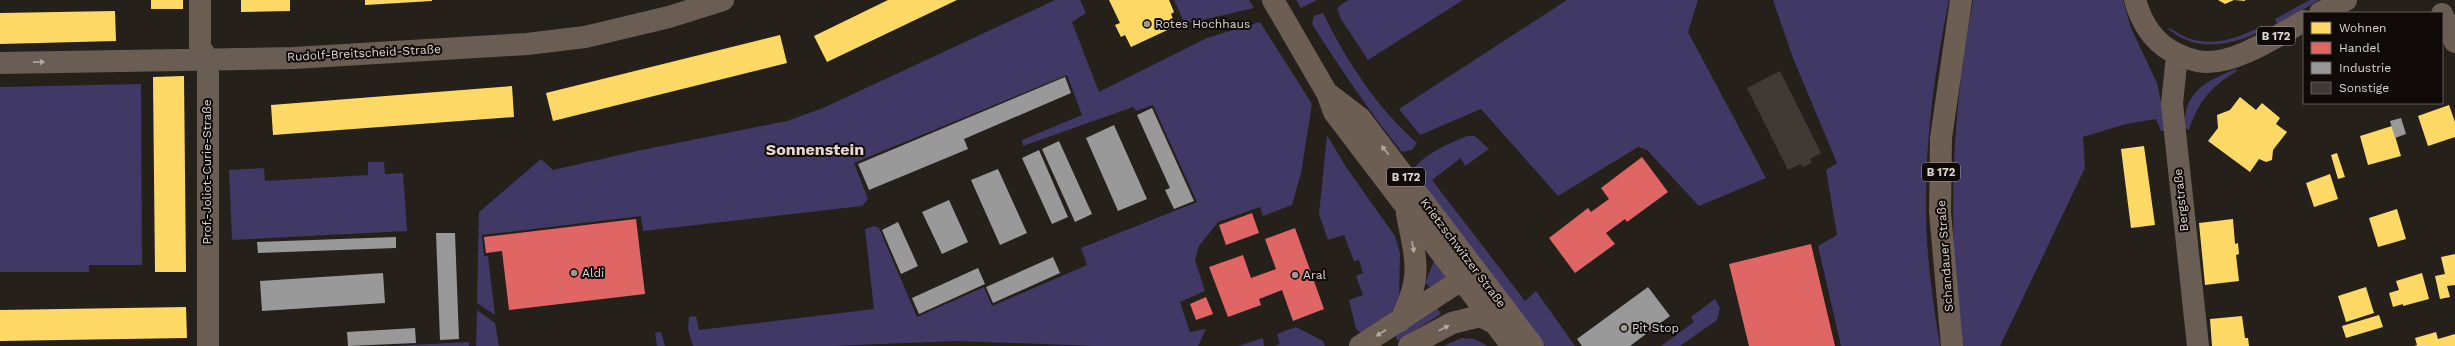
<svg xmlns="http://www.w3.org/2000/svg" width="2455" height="346" font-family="'Work Sans',sans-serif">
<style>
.green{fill:#403865}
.homes{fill:#ffd966}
.shops{fill:#e06666}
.industry{fill:#999}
.building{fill:#3f3a35}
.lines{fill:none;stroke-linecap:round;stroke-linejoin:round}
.minor{stroke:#6a5e54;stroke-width:22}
.major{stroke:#6c5e52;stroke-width:22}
.oneway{fill:#b0a7a0}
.oneway2{fill:#b1a79f}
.poi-dot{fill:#9e9792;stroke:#0f0a07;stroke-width:1.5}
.labels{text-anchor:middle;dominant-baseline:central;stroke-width:4;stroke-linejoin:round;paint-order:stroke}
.shield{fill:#0f0a07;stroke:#a19a95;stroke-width:1}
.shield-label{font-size:11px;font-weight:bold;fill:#dfd7d2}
.poi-label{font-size:12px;fill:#dfd7d2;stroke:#0f0a07;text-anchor:start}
.street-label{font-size:12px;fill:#dfd7d2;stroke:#0f0a07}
.district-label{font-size:16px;font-weight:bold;fill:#e6d6cb;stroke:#0f0a07}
</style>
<rect width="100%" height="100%" fill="#26201b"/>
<path class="green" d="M1055,0H1080L1086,13L1072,22L1099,92L1207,38L1260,22L1312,104L1301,173L1292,205L1263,216L1260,207L1218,222L1199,246L1195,260L1205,291L1180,302L1190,332L1206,329L1198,346H1099L956,341L831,346H693L688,329L689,317L696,316L699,330L874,309L865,229L874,226L879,228L917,317L984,287L992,306L1087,265L1081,248L1197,202L1153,105L1136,111L1133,107L1023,146L1022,140L1082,115L1067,75L854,163L868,199L862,206L643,231L641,216L482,235L484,256H488L495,315L477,303L479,212L541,159L553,170L637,151L787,121L823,108Z
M1174,0H1249L1254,8L1185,24Z
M1296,0H1317L1301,8Z
M1348,0H1463L1368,60L1341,19L1337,8Z
M1567,0H1698L1688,32L1766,178L1699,206L1647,150L1638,147L1558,196L1481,109L1420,135L1399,109Z
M1773,0H1949C1935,69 1925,140 1926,210C1926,256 1933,302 1940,346H1841L1818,246L1837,235L1826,170L1837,163L1793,58Z
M1973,0H2123L2131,28L2157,83L2167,131H2161L2156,119L2126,124L2083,137L2085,168L2000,346H1962C1947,226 1951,119 1973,0Z
M2310,0H2320L2277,24L2275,19Z
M1323,13C1346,60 1377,108 1417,143L1412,150L1402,152C1369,111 1340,68 1312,24L1314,16Z
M2262,26L2264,30C2232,45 2197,54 2167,28C2172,28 2181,36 2188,38C2215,47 2238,38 2262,26Z
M2236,69L2237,71C2211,87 2199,100 2189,130L2185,128C2182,93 2207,80 2236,69Z
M141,84L142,265H89V272H0V87Z
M1327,135L1346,167L1395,236L1400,253L1399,301L1389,316L1362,334L1356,329L1349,300L1363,295L1356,276L1363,273L1359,260L1354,261L1344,235L1328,240L1319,214Z
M1467,136H1475L1489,149L1465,166L1461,158L1432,180L1525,301L1536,291L1575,346H1545L1410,173C1424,154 1445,145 1467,136Z
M368,162H384L385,174L403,173L407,231L232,240L229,170L264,168L265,181L368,175Z
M1434,261L1449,276L1432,289L1425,283Z
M1715,299L1720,308L1717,320L1680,346H1661L1694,322L1691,317Z
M1437,308L1441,314L1397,341L1395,334Z
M477,310L495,323L499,346H476Z
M1296,327L1323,341L1325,346H1275L1280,344L1277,334Z
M661,332L665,346H657L655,333Z
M1263,338L1264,346H1238Z
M1462,338L1474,339L1488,346H1443Z
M469,342V346H391Z"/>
<path class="homes" d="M151,0H183V9H151Z
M241,0H290V11L241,12Z
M365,0H432V1L365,5Z
M888,0H957L827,62L814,36Z
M1109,0H1169L1174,12L1171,14L1176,26L1131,47L1125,35L1121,37L1115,25L1120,23Z
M2218,0H2245V1L2234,0L2225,4Z
M115,11L116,41L0,44V13Z
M780,35L787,63L553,121L546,93Z
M184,76L186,272H155L153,77Z
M512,86L514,117L273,135L271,105Z
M2240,97L2256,110L2262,103L2280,118L2276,124L2287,132L2273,150L2272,160L2266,162L2259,159L2250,172L2208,141L2218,128L2217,115L2230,110Z
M2449,105L2455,122V137L2428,146L2418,116Z
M2392,126L2401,156L2368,165L2360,136Z
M2144,146L2155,225L2131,228L2121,149Z
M2337,153L2345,177L2338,179L2331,155Z
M2330,174L2338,199L2314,207L2306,183Z
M2397,209L2406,239L2378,247L2369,218Z
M2233,219L2235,244L2238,243L2239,254L2236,255L2239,281L2205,285L2199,223Z
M2455,254V285L2447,286L2450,297L2440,299L2435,276L2445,274L2441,257Z
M2422,273L2429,299L2403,306V304L2393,307L2389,293L2399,290L2396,281Z
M2366,287L2374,313L2346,322L2338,296Z
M186,307L187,338L0,341V310Z
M2379,315L2383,327L2346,338L2342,326Z
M2242,316L2245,338H2248L2249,346H2212L2210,319Z
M2436,332L2438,339L2455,334V346H2414L2417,345L2415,338Z"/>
<path class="shops" d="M1642,157L1668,192L1627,222L1625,219L1606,233L1615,244L1575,273L1549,238L1588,208L1591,212L1609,199L1601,188Z
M1252,213L1259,233L1226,245L1219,225Z
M636,219L645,294L509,310L502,251L486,253L484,237Z
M1295,228L1324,309L1293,321L1282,290L1259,299L1261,305L1228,317L1209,267L1243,255L1251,278L1276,269L1265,239Z
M1811,244L1835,346H1749L1729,264Z
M1206,297L1213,314L1196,320L1190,304Z"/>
<path class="industry" d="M1065,77L1071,93L964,139L968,149L869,190L858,164Z
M1152,108L1194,201L1174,209L1165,190L1170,188L1137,115Z
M2401,118L2406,134L2395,138L2390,121Z
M1114,125L1147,199L1118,211L1086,138Z
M1059,141L1092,214L1075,222L1042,149Z
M1039,150L1068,217L1052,224L1022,158Z
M998,169L1027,233L1000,245L971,180Z
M949,200L968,242L942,254L922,212Z
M898,222L918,266L901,274L882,230Z
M436,233H455L459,339L440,340Z
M396,237V248L258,253L257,242Z
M1053,257L1060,273L993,303L986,287Z
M978,268L985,284L919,314L912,298Z
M383,273L385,303L262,311L260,281Z
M1648,287L1670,316L1630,346H1582L1577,339Z
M415,328L416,343L348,346L347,332Z"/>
<path class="building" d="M1780,71L1821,153L1810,159L1812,163L1803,167L1801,164L1788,170L1747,88Z"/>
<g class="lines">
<path class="minor" d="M200,0V47L208,59V346
M2442,14L2455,42
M2177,55L2172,104L2198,346
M0,63L294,58L527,44L585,37L669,17L723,0"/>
<path class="major" d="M1273,0L1327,93L1334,112L1512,346
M2135,0C2141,21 2152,40 2171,51C2180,56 2195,62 2206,62C2237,63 2277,36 2304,21
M2320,13L2346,0
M1330,95L1360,118L1533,346
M1400,321C1423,276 1416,261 1407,214
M1360,346L1472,273
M1409,346L1452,323L1480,316L1494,323
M1952,346L1940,212L1941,138L1961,0"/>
</g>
<defs><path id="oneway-solid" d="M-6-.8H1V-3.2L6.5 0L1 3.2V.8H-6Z"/></defs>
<use class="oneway" href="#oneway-solid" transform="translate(39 62) rotate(-1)"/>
<g class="oneway2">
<use href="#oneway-solid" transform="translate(1385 150) rotate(-128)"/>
<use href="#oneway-solid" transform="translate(1413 247) rotate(79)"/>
<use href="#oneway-solid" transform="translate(1444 328) rotate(-28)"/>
<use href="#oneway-solid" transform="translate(1381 333) rotate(147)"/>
</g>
<g class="poi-dot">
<circle cx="1147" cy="24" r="4"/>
<circle cx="574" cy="273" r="4"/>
<circle cx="1295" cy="275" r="4"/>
<circle cx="1624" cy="328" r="4"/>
</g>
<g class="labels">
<g class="shield">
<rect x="2257" y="27" width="38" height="18" rx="3"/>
<rect x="1922" y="163" width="38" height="18" rx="3"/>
<rect x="1387" y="168" width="38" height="18" rx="3"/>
</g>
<g class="shield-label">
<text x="2276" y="36">B 172</text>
<text x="1941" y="172">B 172</text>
<text x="1406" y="177">B 172</text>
</g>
<g class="poi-label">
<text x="1155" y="24">Rotes Hochhaus</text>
<text x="582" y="273">Aldi</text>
<text x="1303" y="275">Aral</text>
<text x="1632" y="328">Pit Stop</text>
</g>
<g class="street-label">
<text transform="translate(364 53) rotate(-3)">Rudolf-Breitscheid-Straße</text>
<text transform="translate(207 172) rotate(-90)">Prof.-Joliot-Curie-Straße</text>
<text transform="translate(2181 200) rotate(-96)">Bergstraße</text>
<text transform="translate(1463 253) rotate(53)">Krietzschwitzer Straße</text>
<text transform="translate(1945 256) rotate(-94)">Schandauer Straße</text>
</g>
<g class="district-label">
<text x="815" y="149">Sonnenstein</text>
</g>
</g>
<rect x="2303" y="12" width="140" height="92" fill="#0f0a07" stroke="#625c58"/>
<rect x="2311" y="22" width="20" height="12" fill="#ffd966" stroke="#625c58"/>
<text x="2339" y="32" font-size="12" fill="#dfd7d2">Wohnen</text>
<rect x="2311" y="42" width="20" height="12" fill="#e06666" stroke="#625c58"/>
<text x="2339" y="52" font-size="12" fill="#dfd7d2">Handel</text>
<rect x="2311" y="62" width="20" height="12" fill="#999999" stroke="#625c58"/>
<text x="2339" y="72" font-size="12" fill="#dfd7d2">Industrie</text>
<rect x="2311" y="82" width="20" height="12" fill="#3f3a35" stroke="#625c58"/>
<text x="2339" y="92" font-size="12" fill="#dfd7d2">Sonstige</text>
</svg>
